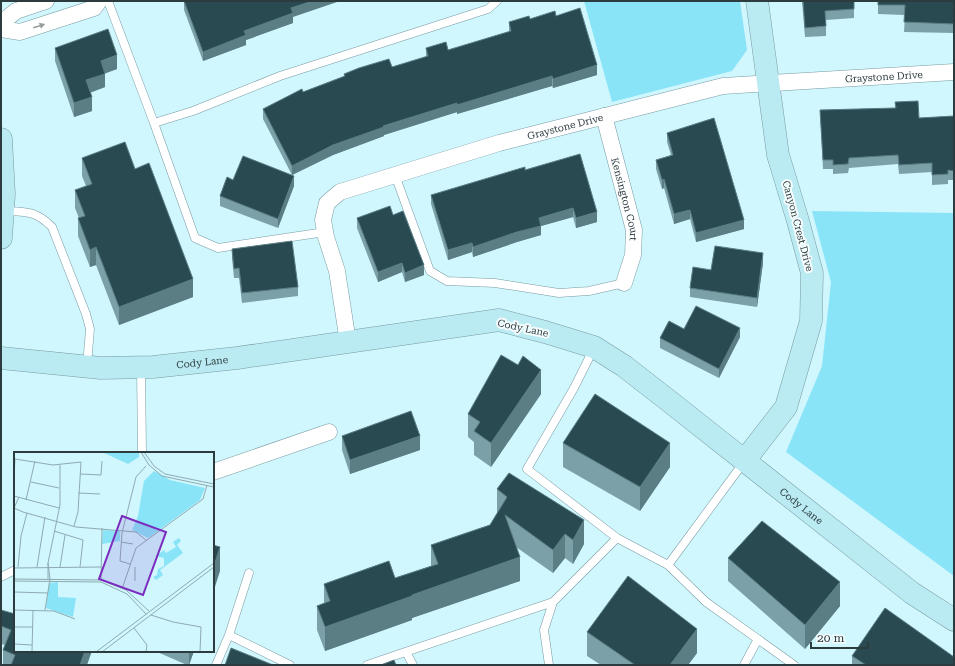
<svg xmlns="http://www.w3.org/2000/svg" width="955" height="666" font-family="'Roboto Serif',serif">
<style>
.green{fill:#8ae4f8}
.lines{fill:none;stroke-linecap:round;stroke-linejoin:round}
.lane-casing{stroke:#789ba2;stroke-width:9}
.street-casing{stroke:#789ba2;stroke-width:17}
.secondary-casing{stroke:#789ba2;stroke-width:23}
.lane{stroke:#fff;stroke-width:8}
.street{stroke:#fff;stroke-width:16}
.secondary{stroke:#baeaf2;stroke-width:22}
.wall{fill:#7ca0a8}
.shaded-wall{fill:#5b7e85}
.building{fill:#294a51;stroke:#5b7e85}
.oneway{fill:#969d9e}
.labels{text-anchor:middle;dominant-baseline:central;stroke-width:4;stroke-linejoin:round;paint-order:stroke}
.street-label{font-size:10px;fill:#2c3b3e;stroke:#f5fdfe}
.inset-road{fill:none;stroke:#8eabb1;stroke-width:1}
.view{fill:#7b2cbf;fill-opacity:0.15;stroke:#7b2cbf;stroke-width:2}
.inset-edge{fill:none;stroke:#2c3b3e;stroke-width:2}
</style>
<rect width="100%" height="100%" fill="#d0f6fe"/>
<path class="green" d="M584,1H740L747,50L732,71L612,102Z
M812,211L954,213V576L786,452L822,366L831,282Z"/>
<g class="lines">
<defs>
<path id="lane" d="M108,1L154,123L193,111L280,76L488,9L497,1
M154,123L195,238L218,248L325,232
M395,175L430,271L447,281L495,283L559,293L589,291L624,283
M3,211C26,212 35,210 52,227L86,314L90,329L87,365
M594,348L574,388L527,469L617,538L668,565L706,602L794,665
M141,368L142,453
M668,565L744,462
M1,577L15,570
M229,635L290,665
M406,652L413,665
M216,665L229,635L249,573
M367,665L553,602L617,538
M549,665L544,630L553,602
M744,665L758,639"/>
<g id="street">
<path d="M1,23L16,11L46,1"/>
<path d="M1,29L20,32L94,8L99,1"/>
<path id="s1" d="M604,116L634,230L633,255L624,283"/>
<path id="s2" d="M348,342L337,271L326,237L323,220L327,203L340,192L499,143L723,86L954,72"/>
<path d="M213,472L329,432"/>
</g>
<g id="secondary">
<path d="M1,139L4,194L1,238"/>
<path id="s3" d="M1,358L101,368L153,367L237,358L499,320L545,332L594,347L624,366L669,401L912,593L954,620"/>
<path d="M745,460L786,407L811,321L812,273L798,221L778,155L757,1"/>
</g>
</defs>
<use href="#lane" class="lane-casing"/>
<use href="#street" class="street-casing"/>
<use href="#secondary" class="secondary-casing"/>
<use href="#lane" class="lane"/>
<use href="#street" class="street"/>
<use href="#secondary" class="secondary"/>
</g>
<path class="wall" d="M184,1L293,17V23L246,40V45L203,61L184,10Z
M802,1H854V18L826,20V36L805,37Z
M954,1V33L904,32L905,15L878,14V5Z
M556,16L597,75L553,88L552,86L457,114V112L384,135V136L333,155L292,175L263,119V109L303,92L344,77V74L392,67L426,57V48L448,50L509,32V22Z
M55,48L117,69L105,73V87L90,93L92,111L74,117L55,61Z
M895,102L919,118L954,116V180H948V184L932,185V172L899,174L898,164L849,168L848,173L833,174V169H823L820,110L895,108Z
M667,133L744,229L696,242L690,219L674,224L664,188L662,189L656,169V160L671,155L667,142Z
M82,158L135,169L193,297L119,325L96,265L90,267L78,236V218H79L75,208V190L86,186L82,176Z
M525,170L597,222L576,228L573,217L541,226V235L517,242L473,257L472,252L448,260L431,204V195Z
M294,186L278,228L220,206V196Z
M393,215L424,275L405,282L402,272L378,282L357,228V218Z
M232,249L298,287V296L242,303L239,278H234L232,258Z
M763,263L757,307L690,297V288L711,270Z
M684,329L740,337L719,378L660,348V338Z
M541,394L491,467L474,455V442L468,437V414Z
M342,436L420,450L350,474L342,450Z
M563,443L670,467L640,511L563,467Z
M497,489L584,544L573,564L565,558L553,573L516,547L520,581L412,618V620L325,651L317,630V606L324,603V584L395,578L431,566V545L490,525L497,513Z
M728,558L840,606L805,649L728,581Z
M1,610L87,665H3V650L5,645L1,644Z
M587,632L697,653L688,665H601L587,656Z
M155,651H194L189,665H187Z
M852,656L954,665H852Z"/>
<path class="shaded-wall" d="M313,1H340L293,17V23L246,40V45L203,61V52L244,31L291,8Z
M117,55V69L101,75V61Z
M597,65V75L553,88V79Z
M105,74V87L86,94V80Z
M552,76V86L457,114V105Z
M92,97V111L74,117V103Z
M457,103V112L384,135V136L333,155L292,175V166L333,145L383,126Z
M294,176V186L278,228V219Z
M664,179V188L662,189V180Z
M573,208V217L541,226V235L517,242L473,257V247L517,232L539,218Z
M690,210V219L674,224V214Z
M597,212V222L576,228V218Z
M744,220V229L696,242V233Z
M472,243V252L448,260V250Z
M96,247V265L90,267V250Z
M763,253V263L757,307V298Z
M402,263V272L378,282V272Z
M424,265V275L405,282V273Z
M193,279V297L119,325V307Z
M740,328V337L719,378V369Z
M541,370V394L491,467V443Z
M420,436V450L350,474V460Z
M670,443V467L640,511V487Z
M584,520V544L573,564V540Z
M565,534V558L553,573V550Z
M220,547V571L213,593V569Z
M520,557V581L412,618V620L325,651V627L412,595Z
M840,582V606L805,649V625Z
M697,629V653L688,665H670Z
M85,651H92L87,665H80Z
M189,651H194L189,665Z"/>
<path class="building" d="M184,1H313L291,8L293,13L244,31L246,35L203,52Z
M803,1H854V9L825,11L826,26L805,28Z
M878,1H954V24L904,22L905,5H878Z
M580,8L597,65L553,79L552,76L457,105V103L383,126L384,127L333,145L292,166L263,109L302,89L303,92L345,76L344,74L359,68L389,59L392,67L428,56L426,48L446,42L448,50L511,31L509,22L529,16L530,19L555,11L556,16Z
M108,29L117,55L101,61L105,74L86,80L92,97L74,103L55,48Z
M918,101L919,118L954,116V171L948,170V174L932,175V163L899,165L898,155L849,158L848,164L833,165V160H823L820,110L896,108L895,102Z
M714,118L744,220L696,233L690,210L674,214L664,179L662,180L656,160L673,155L667,133Z
M125,142L135,169L149,163L193,279L119,307L96,247L90,250L78,218L85,216L75,190L92,184L82,158Z
M580,154L597,212L576,218L573,208L539,218L541,226L517,232L473,247L472,243L448,250L431,195L525,167V170Z
M243,156L294,176L278,219L220,196L227,177L233,180Z
M390,206L393,215L403,211L424,265L405,273L402,263L378,272L357,218Z
M292,241L298,287L242,293L239,268L234,269L232,249Z
M715,246L763,253L757,298L690,288L693,267L711,270Z
M696,306L740,328L719,369L660,338L669,321L684,329Z
M501,355L518,365L523,356L541,370L491,443L474,431L480,422L468,414Z
M595,394L670,443L640,487L563,443Z
M411,411L420,436L350,460L342,436Z
M509,473L584,520L573,540L565,534L553,550L505,515L520,557L412,595V596L325,627L317,606L330,601L324,584L389,561L395,578L438,564L431,545L490,525L507,497L497,489Z
M762,521L840,582L805,625L728,558Z
M213,545L220,547L213,569Z
M628,576L697,629L670,665H635L587,632Z
M885,608L954,657V665H866L852,656Z
M1,610L15,614V651H85L80,665H11L15,655L3,650L11,630L1,626Z
M231,648L273,665H225Z
M394,660L396,665H381Z"/>
<defs><path id="oneway-solid" d="M-6-.8H1V-3.2L6.5 0L1 3.2V.8H-6Z"/></defs>
<use class="oneway" href="#oneway-solid" transform="translate(39 26) rotate(-18)"/>
<g class="labels">
<g class="street-label">
<text stroke="none"><textPath href="#s2" startOffset="718">Graystone Drive</textPath></text>
<text stroke="none"><textPath href="#s2" startOffset="394">Graystone Drive</textPath></text>
<text stroke="none"><textPath href="#s1" startOffset="86">Kensington Court</textPath></text>
<text transform="translate(798 226) rotate(75)">Canyon Crest Drive</text>
<text transform="translate(523 328) rotate(12)">Cody Lane</text>
<text stroke="none"><textPath href="#s3" startOffset="202">Cody Lane</textPath></text>
<text stroke="none"><textPath href="#s3" startOffset="862">Cody Lane</textPath></text>
</g>
</g>
<g transform="translate(14 452)">
<rect width="200" height="200" fill="#d0f6fe"/>
<path d="M88,0H125V5L114,12ZM140,19L156,28L191,36L186,48L134,86L118,78L124,64L130,29ZM89,78L106,79V89L88,92ZM165,86L167,89L163,93L169,101L146,118L149,123L142,128L139,125L143,123L144,117L150,114V106L142,104L150,98L152,101L162,95L159,90ZM44,130V145L62,146L59,165L32,156L35,131Z" fill="#8ae4f8"/>
<path class="inset-road" d="M127,0L135,13L148,24L200,35M130,0L140,14L151,22L200,32M66,22L87,23L88,9M0,23L1,7L39,13L67,10L64,60L60,74M17,30L45,36M64,41L86,42M0,44L45,56M5,45L0,56L9,60L62,75L122,80L133,89M12,48L21,9M40,79L69,88L66,115M107,90L119,92M34,111L46,53V13M116,112L106,109L108,81L122,25L132,14M4,115L7,84L13,61M23,115L31,65M46,115L51,83M0,116L87,115M0,127L87,128L112,138L135,159M87,128L88,76M0,129L87,130L113,142L132,162M121,129V115M108,137L122,96L189,47L193,33M0,140L34,141M0,158L40,159L61,167M31,158L36,127L34,111V128M137,163L159,170L187,175L186,200M0,175H19M120,176L133,193L132,200M0,192L18,193M18,200L19,158M82,200L200,111M88,200L200,115"/>
<path class="view" d="M108,64L152,80L129,143L85,127Z"/>
<rect width="200" height="200" class="inset-edge"/>
</g>
<rect width="955" height="666" fill="none" stroke="#2c3b3e" stroke-width="4"/>
<path d="M811 642v6h57v-6" fill="none" stroke="#2c3b3e" stroke-width="2"/>
<text x="817" y="642" font-size="12" fill="#2c3b3e" stroke="#f5fdfe" stroke-width="3" paint-order="stroke">20 m</text>
</svg>
